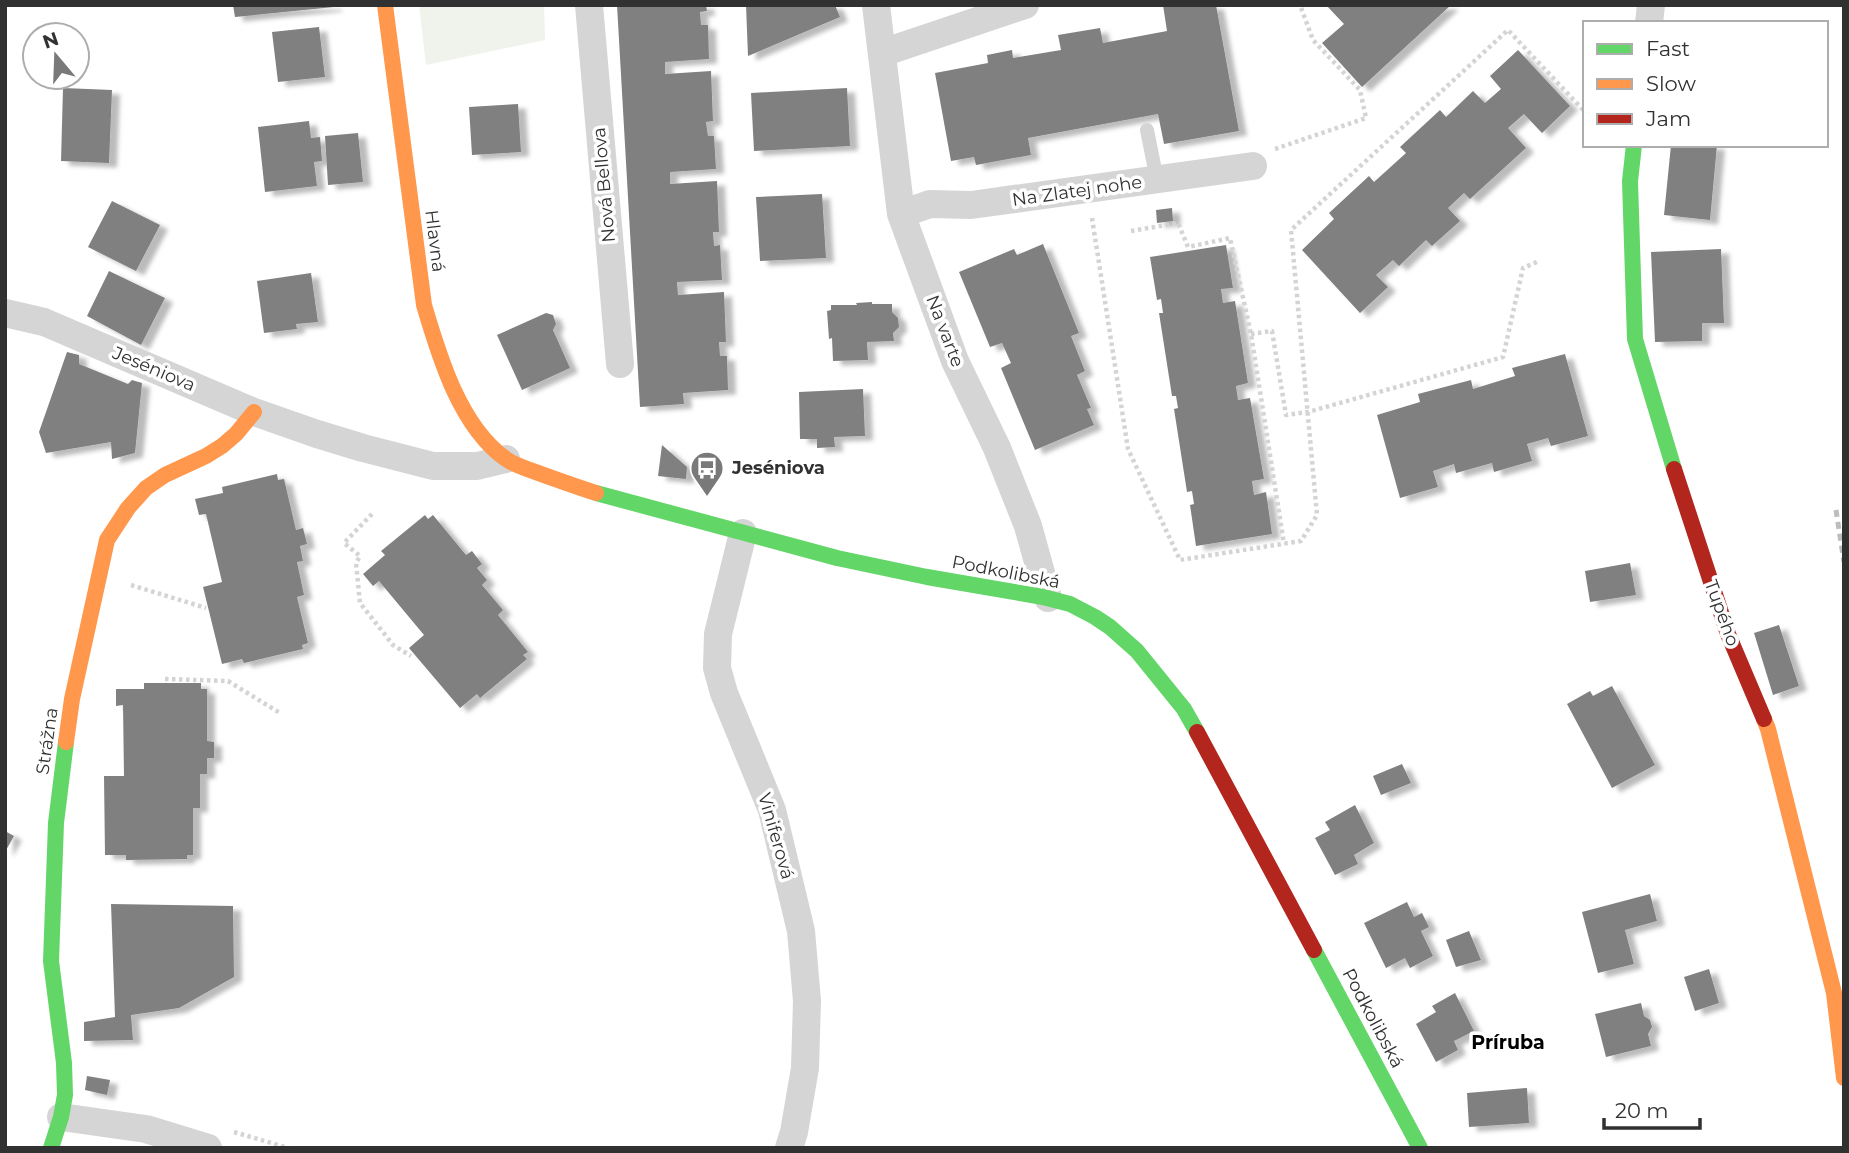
<svg xmlns="http://www.w3.org/2000/svg" width="1849" height="1153" font-family="Montserrat,sans-serif">
<style>
.green{fill:#f0f3ec}
.building{fill:#808080;filter:url(#shadow)}
.lines{fill:none;stroke-linecap:round;stroke-linejoin:round}
.path{stroke:#d4d4d4;stroke-width:4.5;stroke-dasharray:3.5 3.5;stroke-linecap:butt}
.lane{stroke:#d5d5d5;stroke-width:14}
.street{stroke:#d5d5d5;stroke-width:28}
.fast{stroke:#63d668;stroke-width:16}
.slow{stroke:#ff974d;stroke-width:16}
.jam{stroke:#b3261e;stroke-width:16}
.rail{stroke:#bdbdbd;stroke-width:5;stroke-dasharray:7 5;stroke-linecap:butt}
.labels{text-anchor:middle;dominant-baseline:central;stroke-width:7;stroke-linejoin:round;paint-order:stroke}
.street-label{font-size:18px;fill:#313131;stroke:#fff}
.poi-label{font-size:18px;font-weight:bold;fill:#313131;stroke:#fff;text-anchor:start}
.neighbourhood-label{font-size:19px;font-weight:bold;fill:#000;stroke:#fff}
</style>
<defs>
<filter id="shadow"><feDropShadow dx="8" dy="4.5" stdDeviation="2" flood-color="#0004"/></filter>
</defs>
<rect width="100%" height="100%" fill="#fff"/>
<path class="green" d="M419,5H544L545,40L426,65Z"/>
<path class="building" d="M233,5H334V7L235,17Z
M617,5H706L707,11L700,12L701,25H708L709,59L665,62V74L711,71L713,121L706,122L708,136H714L716,169L670,172V184L717,181L719,232H713L714,246L720,245L722,280L677,282L678,295L724,292L726,342H719L720,356H727L728,390L683,393L684,404L640,407Z
M746,5H835L840,17L748,56Z
M1163,5H1216L1239,131L1164,144L1158,114L1028,138L1031,155L976,165L974,157L951,161L935,73L988,63L987,55L1012,50L1013,58L1061,50L1058,35L1100,28L1103,43L1167,31Z
M1326,5H1451L1362,87L1322,43L1344,24Z
M319,27L325,77L278,82L272,32Z
M1518,50L1570,106L1542,133L1524,114L1508,128L1526,148L1470,199L1464,193L1448,208L1460,221L1432,246L1426,240L1399,266L1393,260L1376,275L1388,287L1360,313L1302,250L1334,219L1329,213L1369,176L1374,182L1406,153L1400,147L1440,110L1446,117L1473,91L1485,103L1501,89L1490,76Z
M63,88L112,90L109,163L61,161Z
M847,88L850,146L754,151L751,93Z
M518,104L521,152L472,155L469,107Z
M309,121L311,138L320,137L322,161L314,162L317,186L265,192L258,127Z
M358,133L363,182L328,185L325,136Z
M1671,145H1717L1710,220L1664,215Z
M822,194L826,258L760,261L756,197Z
M112,201L160,225L136,271L88,247Z
M1172,208L1173,221L1157,223L1156,210Z
M1043,244L1079,333L1071,336L1085,371L1077,375L1091,408L1087,409L1094,425L1035,450L1001,368L1011,363L1002,343L990,347L959,272L1014,249L1017,255Z
M1226,245L1233,288L1221,289L1223,303L1235,301L1248,383L1236,386L1238,400L1250,398L1264,479L1252,481L1254,495L1266,492L1272,534L1196,546L1190,505L1194,504L1192,491L1187,492L1174,409L1178,408L1176,396H1172L1159,313H1163L1161,299L1157,300L1150,257Z
M1721,249L1724,323H1702V341L1655,342L1651,252Z
M109,271L165,298L141,345L87,316Z
M311,273L318,322L296,324L297,329L264,333L257,281Z
M872,302V304H892V312L898,318L899,327L893,333L894,341L867,342L868,360L833,361L832,338L829,339L827,311L831,310V305H857L856,303Z
M546,313L553,315L556,324L553,330L570,368L522,390L497,335Z
M67,352L79,355V364L128,384L132,380L142,383L135,453L112,459L111,442L46,453L39,432Z
M1565,354L1588,436L1551,446L1548,438L1527,444L1532,461L1494,472L1492,463L1456,473L1454,464L1433,471L1438,487L1400,498L1377,415L1420,402L1418,394L1471,380L1473,389L1515,376L1512,368Z
M863,389L865,436L834,437L835,447L817,448V439H800L799,392Z
M662,445L687,467L686,479L658,476Z
M277,474L278,480L284,479L296,530L303,528L307,544L300,546L303,561L297,562L304,595L297,597L308,643L302,645L303,649L244,663L242,659L222,664L203,587L222,582L206,514L199,515L195,499L223,493L222,487Z
M425,515L428,519L433,515L466,555L472,551L482,564L477,568L487,580L482,585L503,610L498,615L528,652L523,655L527,659L480,698L477,694L460,708L409,648L424,635L379,581L373,586L363,574L385,555L381,551Z
M1630,563L1636,595L1590,602L1585,571Z
M1779,625L1799,686L1773,695L1754,633Z
M144,683H201V689H207V741L214,742V758H207V774H200V808H193V855H187V859L126,860V855H105L104,776H124L123,705L116,706V689H144Z
M1612,686L1655,765L1612,788L1567,704L1590,691L1593,696Z
M1402,764L1411,783L1381,795L1373,776Z
M1355,805L1374,843L1354,855L1358,864L1335,875L1315,838L1330,830L1325,822Z
M5,831L14,836L5,852Z
M1650,894L1657,921L1625,930L1634,964L1598,973L1582,912Z
M1407,902L1414,917L1422,913L1429,927L1421,931L1433,956L1410,968L1405,958L1386,968L1364,923Z
M111,904L233,906L234,977L179,1008L131,1015L133,1040L84,1041V1022L115,1017Z
M1469,931L1481,960L1456,967L1446,940Z
M1709,969L1719,1003L1695,1011L1684,977Z
M1455,993L1474,1031L1454,1041L1458,1050L1436,1062L1416,1024L1436,1012L1432,1006Z
M1641,1003L1644,1016L1650,1020L1652,1027L1648,1034L1651,1046L1606,1057L1595,1014Z
M87,1076L110,1080L107,1095L85,1090Z
M1527,1088L1529,1123L1469,1127L1467,1093Z"/>
<g class="lines">
<path class="path" d="M1275,149L1366,118L1360,90L1313,40L1300,5
M1092,218L1128,449L1180,560L1301,541L1317,515L1291,230L1508,30L1585,112
M1131,231L1178,223L1188,247L1230,238L1251,334L1284,544
M1251,334L1272,331L1286,415L1308,412L1503,357L1523,268L1537,262
M372,514L344,543L360,556L356,563L360,603L393,645L411,656
M131,585L206,608
M165,679L228,681L280,713
M234,1132L288,1148"/>
<path class="lane" d="M1147,130L1157,180"/>
<path class="street" d="M589,5L620,364
M876,5L901,214L955,361L997,448L1028,526L1048,598
M1649,23L1651,5
M882,53L1025,5
M901,214L930,204L971,205L1253,166
M5,313L44,322L254,412L317,434L363,448L433,466H477L506,459
M743,533L718,634L717,668L724,693L772,810L801,931L807,1001L805,1068L794,1132L789,1148
M61,1117L146,1129L208,1148"/>
<path class="fast" d="M1634,145L1630,181L1635,339L1674,469
M596,493L837,558L927,577L1043,597L1070,604L1095,617L1110,627L1137,651L1184,709L1197,732
M1314,950L1420,1148
M51,1148L61,1117L65,1095L64,1063L51,961L56,823L66,742"/>
<path class="slow" d="M385,5L424,305C439,356 460,427 506,459C513,464 522,467 530,470C552,478 574,486 596,493
M1764,719L1768,729L1834,993L1844,1078
M66,742L72,699L107,540L128,508L146,488L165,475L206,456L222,446L236,434L254,412"/>
<path class="jam" d="M1674,469L1728,634L1764,719
M1197,732L1314,950"/>
<path class="rail" d="M1836,510L1844,562"/>
</g>
<defs>
<symbol id="bus-pin" viewBox="-11 -11 22 30"><path d="M0 17L-7.5 6A9.5 9.5 0 1 1 7.5 6Z" fill="#797979" stroke="#fff"/><path d="M-5-6H5V4H4V6H2V4H-2V6H-4V4H-5ZM-3.5-4V0h7V-4ZM-3.5 1.2v1.5H-2V1.2ZM2 1.2v1.5H3.5V1.2Z" fill="#fff"/></symbol>
</defs>
<g fill-rule="evenodd">
<use href="#bus-pin" x="688" y="449" width="38" height="52"/>
</g>
<g class="labels">
<g class="street-label">
<text transform="translate(604 185) rotate(-95)">Nová Bellova</text>
<text transform="translate(1077 191) rotate(-8)">Na Zlatej nohe</text>
<text transform="translate(435 241) rotate(83)">Hlavná</text>
<text transform="translate(945 331) rotate(69)">Na varte</text>
<text transform="translate(154 369) rotate(23)">Jeséniova</text>
<text transform="translate(1006 572) rotate(11)">Podkolibská</text>
<text transform="translate(1722 613) rotate(70)">Tupého</text>
<text transform="translate(47 741) rotate(-82)">Strážna</text>
<text transform="translate(776 836) rotate(74)">Viniferová</text>
<text transform="translate(1373 1018) rotate(62)">Podkolibská</text>
</g>
<g class="poi-label">
<text x="732" y="468">Jeséniova</text>
</g>
<g class="neighbourhood-label">
<text x="1508" y="1042">Príruba</text>
</g>
</g>
<rect width="1849" height="1153" fill="none" stroke="#313131" stroke-width="14"/>
<rect x="1583" y="21" width="245" height="126" fill="#ffffff" stroke="#adadad" stroke-width="2"/>
<rect x="1597" y="44" width="35" height="10" fill="#63d668" stroke="#adadad" stroke-width="2"/>
<text x="1646" y="56" font-size="21" fill="#313131">Fast</text>
<rect x="1597" y="79" width="35" height="10" fill="#ff974d" stroke="#adadad" stroke-width="2"/>
<text x="1646" y="91" font-size="21" fill="#313131">Slow</text>
<rect x="1597" y="114" width="35" height="10" fill="#b3261e" stroke="#adadad" stroke-width="2"/>
<text x="1646" y="126" font-size="21" fill="#313131">Jam</text>
<g transform="translate(56 56) rotate(341)"><circle r="33" fill="#ffffff" stroke="#adadad" stroke-width="2"/>
<path d="M0-5L12 26L0 18L-12 26Z" fill="#797979"/>
<text y="-10" font-size="19" font-weight="bold" text-anchor="middle" fill="#313131">N</text>
</g>
<path d="M1604 1118v10h96v-10" fill="none" stroke="#313131" stroke-width="3.5"/>
<text x="1615" y="1118" font-size="21" fill="#313131" stroke="#ffffff" stroke-width="5" paint-order="stroke">20 m</text>
</svg>
